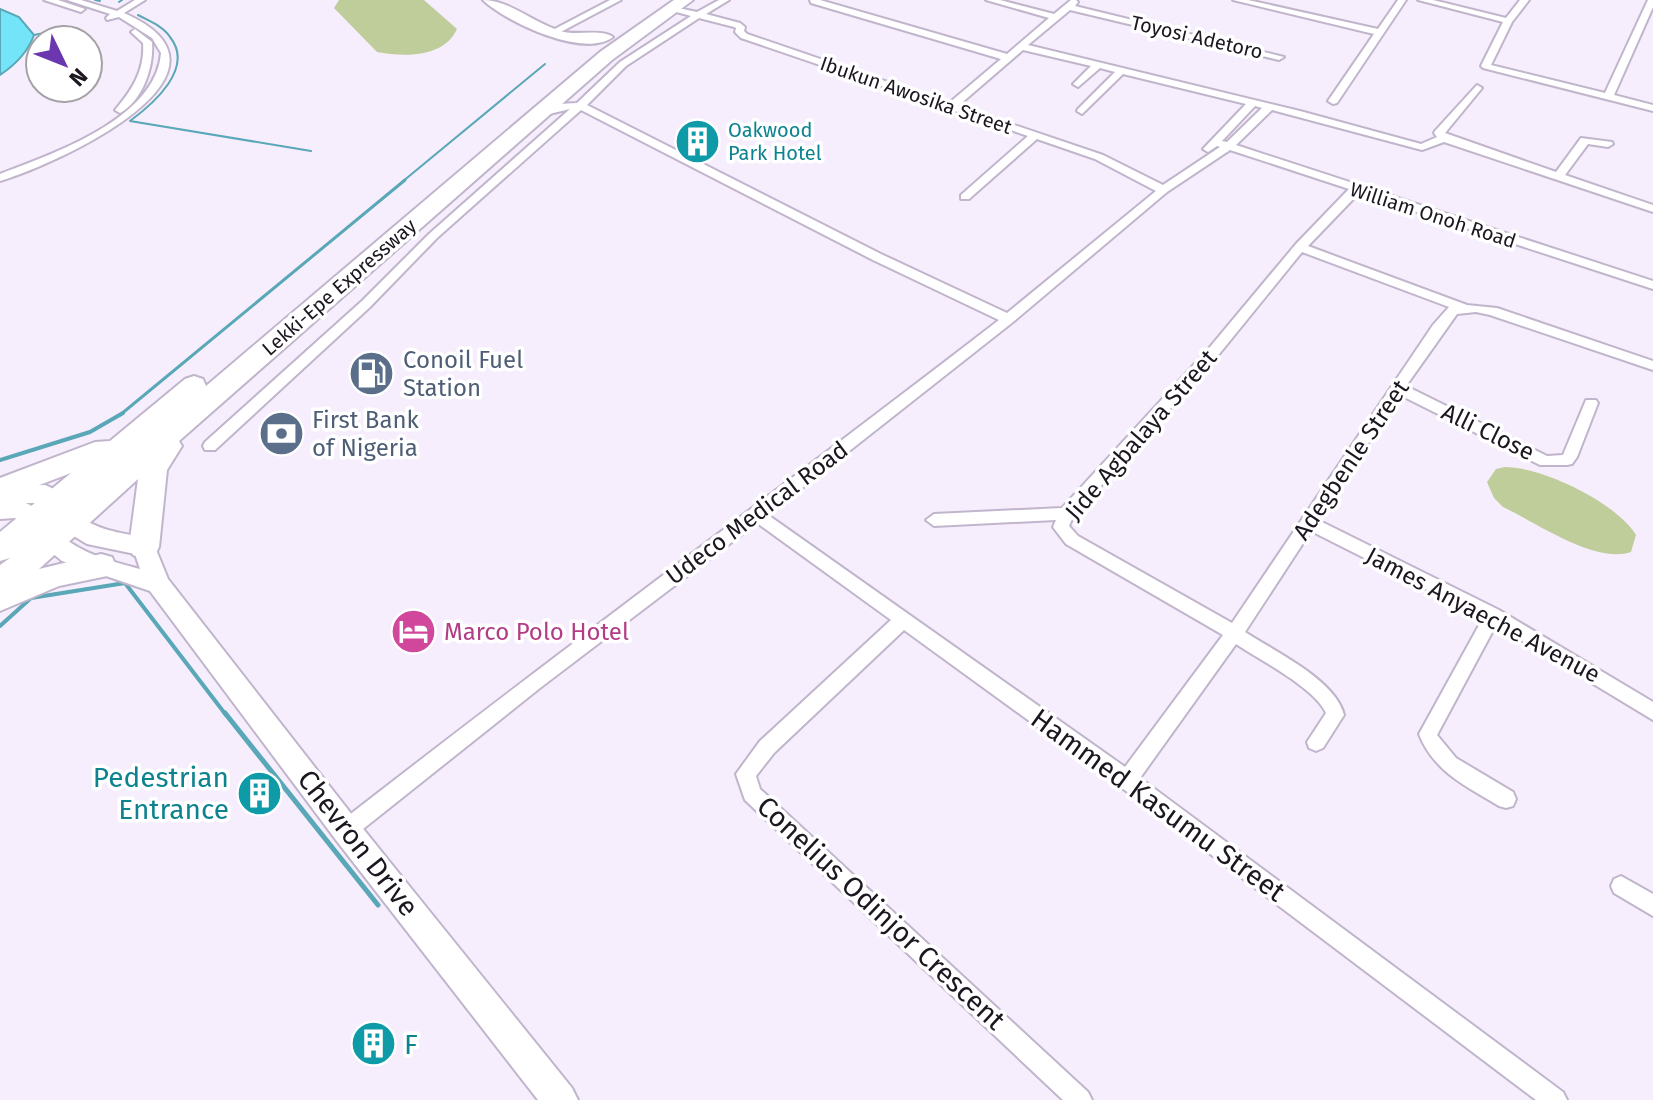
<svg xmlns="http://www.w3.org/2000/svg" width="1653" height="1100" font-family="'Fira Sans',sans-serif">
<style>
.green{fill:#becd9a}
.water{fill:#74e5f8;stroke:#59a7b7;stroke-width:2}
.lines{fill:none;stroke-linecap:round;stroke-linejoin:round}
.stream-far3{stroke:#59a7b7;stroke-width:2}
.stream-far2{stroke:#59a7b7;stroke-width:3}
.stream-far1{stroke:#59a7b7;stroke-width:4}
.stream{stroke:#59a7b7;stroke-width:5}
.street-casing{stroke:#c1b5cc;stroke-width:4}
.secondary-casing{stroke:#c1b5cc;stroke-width:4}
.highway-casing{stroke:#c1b5cc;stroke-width:4}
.street{fill:#fff;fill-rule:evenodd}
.secondary{fill:#fff;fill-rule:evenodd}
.highway{fill:#fff;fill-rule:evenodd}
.labels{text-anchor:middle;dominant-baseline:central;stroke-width:7;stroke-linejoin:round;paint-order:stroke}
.far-street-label{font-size:20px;fill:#1b161f;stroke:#fff}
.far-culture-label{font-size:20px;fill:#0d838f;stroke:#fff;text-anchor:start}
.service-label{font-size:24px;fill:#4e5e75;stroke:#fff;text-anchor:start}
.street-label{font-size:24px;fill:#1b161f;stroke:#fff}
.hotel-label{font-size:24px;fill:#b23c85;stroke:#fff;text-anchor:start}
.near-culture-label{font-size:28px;fill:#0d838f;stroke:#fff;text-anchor:end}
.near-street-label{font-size:28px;fill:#1b161f;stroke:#fff}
</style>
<rect width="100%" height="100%" fill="#f6eefd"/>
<path class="green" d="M339,0H424L457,29C444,58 404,57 377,52L334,8Z
M1505,467C1542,467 1617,503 1636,535L1631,552C1595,564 1537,523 1503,507L1494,498L1487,482L1496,469Z"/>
<path class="water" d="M0,9L19,17L34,35C28,52 15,65 0,75Z"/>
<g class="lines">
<path class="stream-far3" d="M95,0L100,1
M119,2L122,0
M138,15C149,21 163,26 170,37C195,68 153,104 130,121L311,151
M34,35L59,30
M402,182L545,64"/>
<path class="stream-far2" d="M120,415L405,180"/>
<path class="stream-far1" d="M0,460L90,432L123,413
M0,626L31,598L125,583L226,715"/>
<path class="stream" d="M225,713L378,905"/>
<defs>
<path id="street" d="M44,0H58L85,9L81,12Z
M67,0H81L117,11L135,0H145L124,13C259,72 57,164 0,181V174C52,154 156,119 161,53L152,38L119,17L107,20L106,18L110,14Z
M610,0H621L555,35L547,33Z
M719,0H729L706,14L740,23L745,27L744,31L747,34L949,103L1001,59L811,3L810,0H820L1007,54L1049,18L986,0H1000L1054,14L1071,0H1076L1078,2L1075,6L1284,57L1279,60L1070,10L1028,45L1300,111L1421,144L1437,137L1434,133L1435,131L1477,85L1482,88L1445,133L1556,172L1581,138L1612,142L1613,144L1608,147L1588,144L1565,175L1653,205V212L1444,142L1422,150L1272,110L1236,145L1653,281V289L1359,193L1308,246L1467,305L1497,308L1653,361V370L1490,315L1476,312L1457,314L1406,386L1547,456L1563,455L1586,400H1596L1598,403L1577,457L1572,464L1567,465H1540L1400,395L1318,520L1499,610L1653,702V720L1496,625L1437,735L1456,758L1513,792L1516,799L1513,806L1506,808L1499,806C1466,786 1434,772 1419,734L1483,618L1311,531L1245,632C1274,651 1336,680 1344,715L1323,748L1316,751L1309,748L1307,742L1326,713C1315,688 1260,660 1236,644L1140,778L1563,1092L1567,1100H1536L1148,807L904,630L774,753L756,776L760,789L1088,1092L1092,1100H1063L745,800L736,774L760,741L891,620L757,523L540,688L353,837L346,840L339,837L336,830L339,823C557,653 780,489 999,320L873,260L581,110L437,238L370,307L215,450H205L203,446L205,442L362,301L429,234L570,109L541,116L536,113L537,111L558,104L577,103L620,62L691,16L669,10V6L697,12ZM699,18L734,27L736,28L735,32L741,38L1028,136L961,195V199H969L1037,139L1095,159L1156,191L1007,313L881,254L587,105L626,66ZM1023,50L1091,66L1073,84L1078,87L1100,68L1115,72L1078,109L1077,111L1082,114L1123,74L1246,104L1203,149L1208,152L1217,146L1220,147L1163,185L1103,155L958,106ZM1255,106L1262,108L1227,142L1222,141ZM1230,150L1349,189L1296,244L1210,347L1062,508L934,514L926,520L934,526L1056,520L1053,527L1066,544L1223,635L1125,767L768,515L1013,322L1167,192ZM1302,252L1449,307L1433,325L1232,623L1078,536L1069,526L1073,517L1220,353Z
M1233,0H1248L1378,29L1398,0H1406L1337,103L1333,104L1328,101L1374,34Z
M1418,0H1433L1506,18L1520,0H1529L1512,22L1491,65L1605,93L1648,0H1653V7L1614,95L1653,105V111L1483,68L1481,66L1503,22Z
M135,29L152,42C154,67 143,100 120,113L115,110C132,90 145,70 143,43L131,32Z
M1621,876L1653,894V916L1614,893L1611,886L1614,879Z"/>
<path id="secondary" d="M483,0C511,0 535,25 564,32C578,35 602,29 613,37C584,59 506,22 483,0Z
M45,485C65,492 68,509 84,519C104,533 129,533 152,540L168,579L356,820L572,1088L578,1100H538L336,840L150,591L62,561L34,538L26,523L15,518L0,519V486ZM26,503H41L64,530L87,544L135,554L140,569C114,562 85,555 63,537C46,523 47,513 26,503Z"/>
<path id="highway" d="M674,0H693L612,60L179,441L182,446L167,470L159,547L155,555L144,559L133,555L129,547L138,479L39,569L101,554L112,557L116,566L112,575L59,586L0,611V565L10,558L0,561V532L71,473L0,500V478L95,442L110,441L185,379L194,376L203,379L206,386L600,52Z"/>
</defs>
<use href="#street" class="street-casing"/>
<use href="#secondary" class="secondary-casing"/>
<use href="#highway" class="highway-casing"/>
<use href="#street" class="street"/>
<use href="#secondary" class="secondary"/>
<use href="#highway" class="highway"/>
</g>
<defs>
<symbol id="building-disc" viewBox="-11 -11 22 22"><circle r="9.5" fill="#0f9aa8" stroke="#fff"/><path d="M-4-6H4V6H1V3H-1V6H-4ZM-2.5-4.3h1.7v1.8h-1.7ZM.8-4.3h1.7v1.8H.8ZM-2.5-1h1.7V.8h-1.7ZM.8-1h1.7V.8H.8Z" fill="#fff"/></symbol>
<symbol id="fuel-disc" viewBox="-11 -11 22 22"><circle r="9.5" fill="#5c6f8a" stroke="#fff"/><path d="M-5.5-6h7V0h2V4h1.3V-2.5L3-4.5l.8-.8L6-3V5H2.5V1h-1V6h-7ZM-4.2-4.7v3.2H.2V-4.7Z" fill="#fff"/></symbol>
<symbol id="bank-disc" viewBox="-11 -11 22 22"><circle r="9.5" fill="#5c6f8a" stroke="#fff"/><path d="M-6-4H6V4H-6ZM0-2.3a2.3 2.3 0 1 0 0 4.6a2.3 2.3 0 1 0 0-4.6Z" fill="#fff"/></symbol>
<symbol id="hotel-disc" viewBox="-11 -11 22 22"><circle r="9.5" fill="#d1479c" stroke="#fff"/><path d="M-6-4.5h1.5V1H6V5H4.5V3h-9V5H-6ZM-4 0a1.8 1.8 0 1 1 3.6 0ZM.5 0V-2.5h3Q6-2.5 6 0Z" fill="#fff"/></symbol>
</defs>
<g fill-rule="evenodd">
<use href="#building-disc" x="672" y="116" width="51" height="51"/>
<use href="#fuel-disc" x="346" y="348" width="51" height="51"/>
<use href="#bank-disc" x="256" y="408" width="51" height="51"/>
<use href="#hotel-disc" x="388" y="606" width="51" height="51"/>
<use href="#building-disc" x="234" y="768" width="51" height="51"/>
<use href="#building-disc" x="348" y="1018" width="51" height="51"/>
</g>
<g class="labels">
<g class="far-street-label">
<text transform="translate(1197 37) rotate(13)">Toyosi Adetoro</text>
<text transform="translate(916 95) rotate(19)">Ibukun Awosika Street</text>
<text transform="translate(1433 215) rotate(18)">William Onoh Road</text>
<text transform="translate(339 287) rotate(-41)">Lekki-Epe Expressway</text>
</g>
<g class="far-culture-label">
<text x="728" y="130">Oakwood<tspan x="728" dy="23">Park Hotel</tspan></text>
</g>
<g class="service-label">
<text x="403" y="360">Conoil Fuel<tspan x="403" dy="28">Station</tspan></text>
<text x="312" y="420">First Bank<tspan x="312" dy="28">of Nigeria</tspan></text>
</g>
<g class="street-label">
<text transform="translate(1488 432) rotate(26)">Alli Close</text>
<text transform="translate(1141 435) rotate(-49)">Jide Agbalaya Street</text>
<text transform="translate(1351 460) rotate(-56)">Adegbenle Street</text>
<text transform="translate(757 513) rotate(-37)">Udeco Medical Road</text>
<text transform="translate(1483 615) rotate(28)">James Anyaeche Avenue</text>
</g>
<g class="hotel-label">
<text x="444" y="632">Marco Polo Hotel</text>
</g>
<g class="near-culture-label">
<text x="229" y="777">Pedestrian<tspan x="229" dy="32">Entrance</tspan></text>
<text x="404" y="1044" text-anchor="start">F</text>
</g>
<g class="near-street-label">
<text transform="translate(1158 805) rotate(36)">Hammed Kasumu Street</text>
<text transform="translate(358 843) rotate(52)">Chevron Drive</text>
<text transform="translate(881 913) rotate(43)">Conelius Odinjor Crescent</text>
</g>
</g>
<g transform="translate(64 64) rotate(133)"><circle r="38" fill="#ffffff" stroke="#a4a2a5" stroke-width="2"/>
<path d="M0-6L14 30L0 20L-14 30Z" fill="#6b37ae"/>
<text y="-12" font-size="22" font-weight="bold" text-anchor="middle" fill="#1b161f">N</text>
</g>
</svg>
